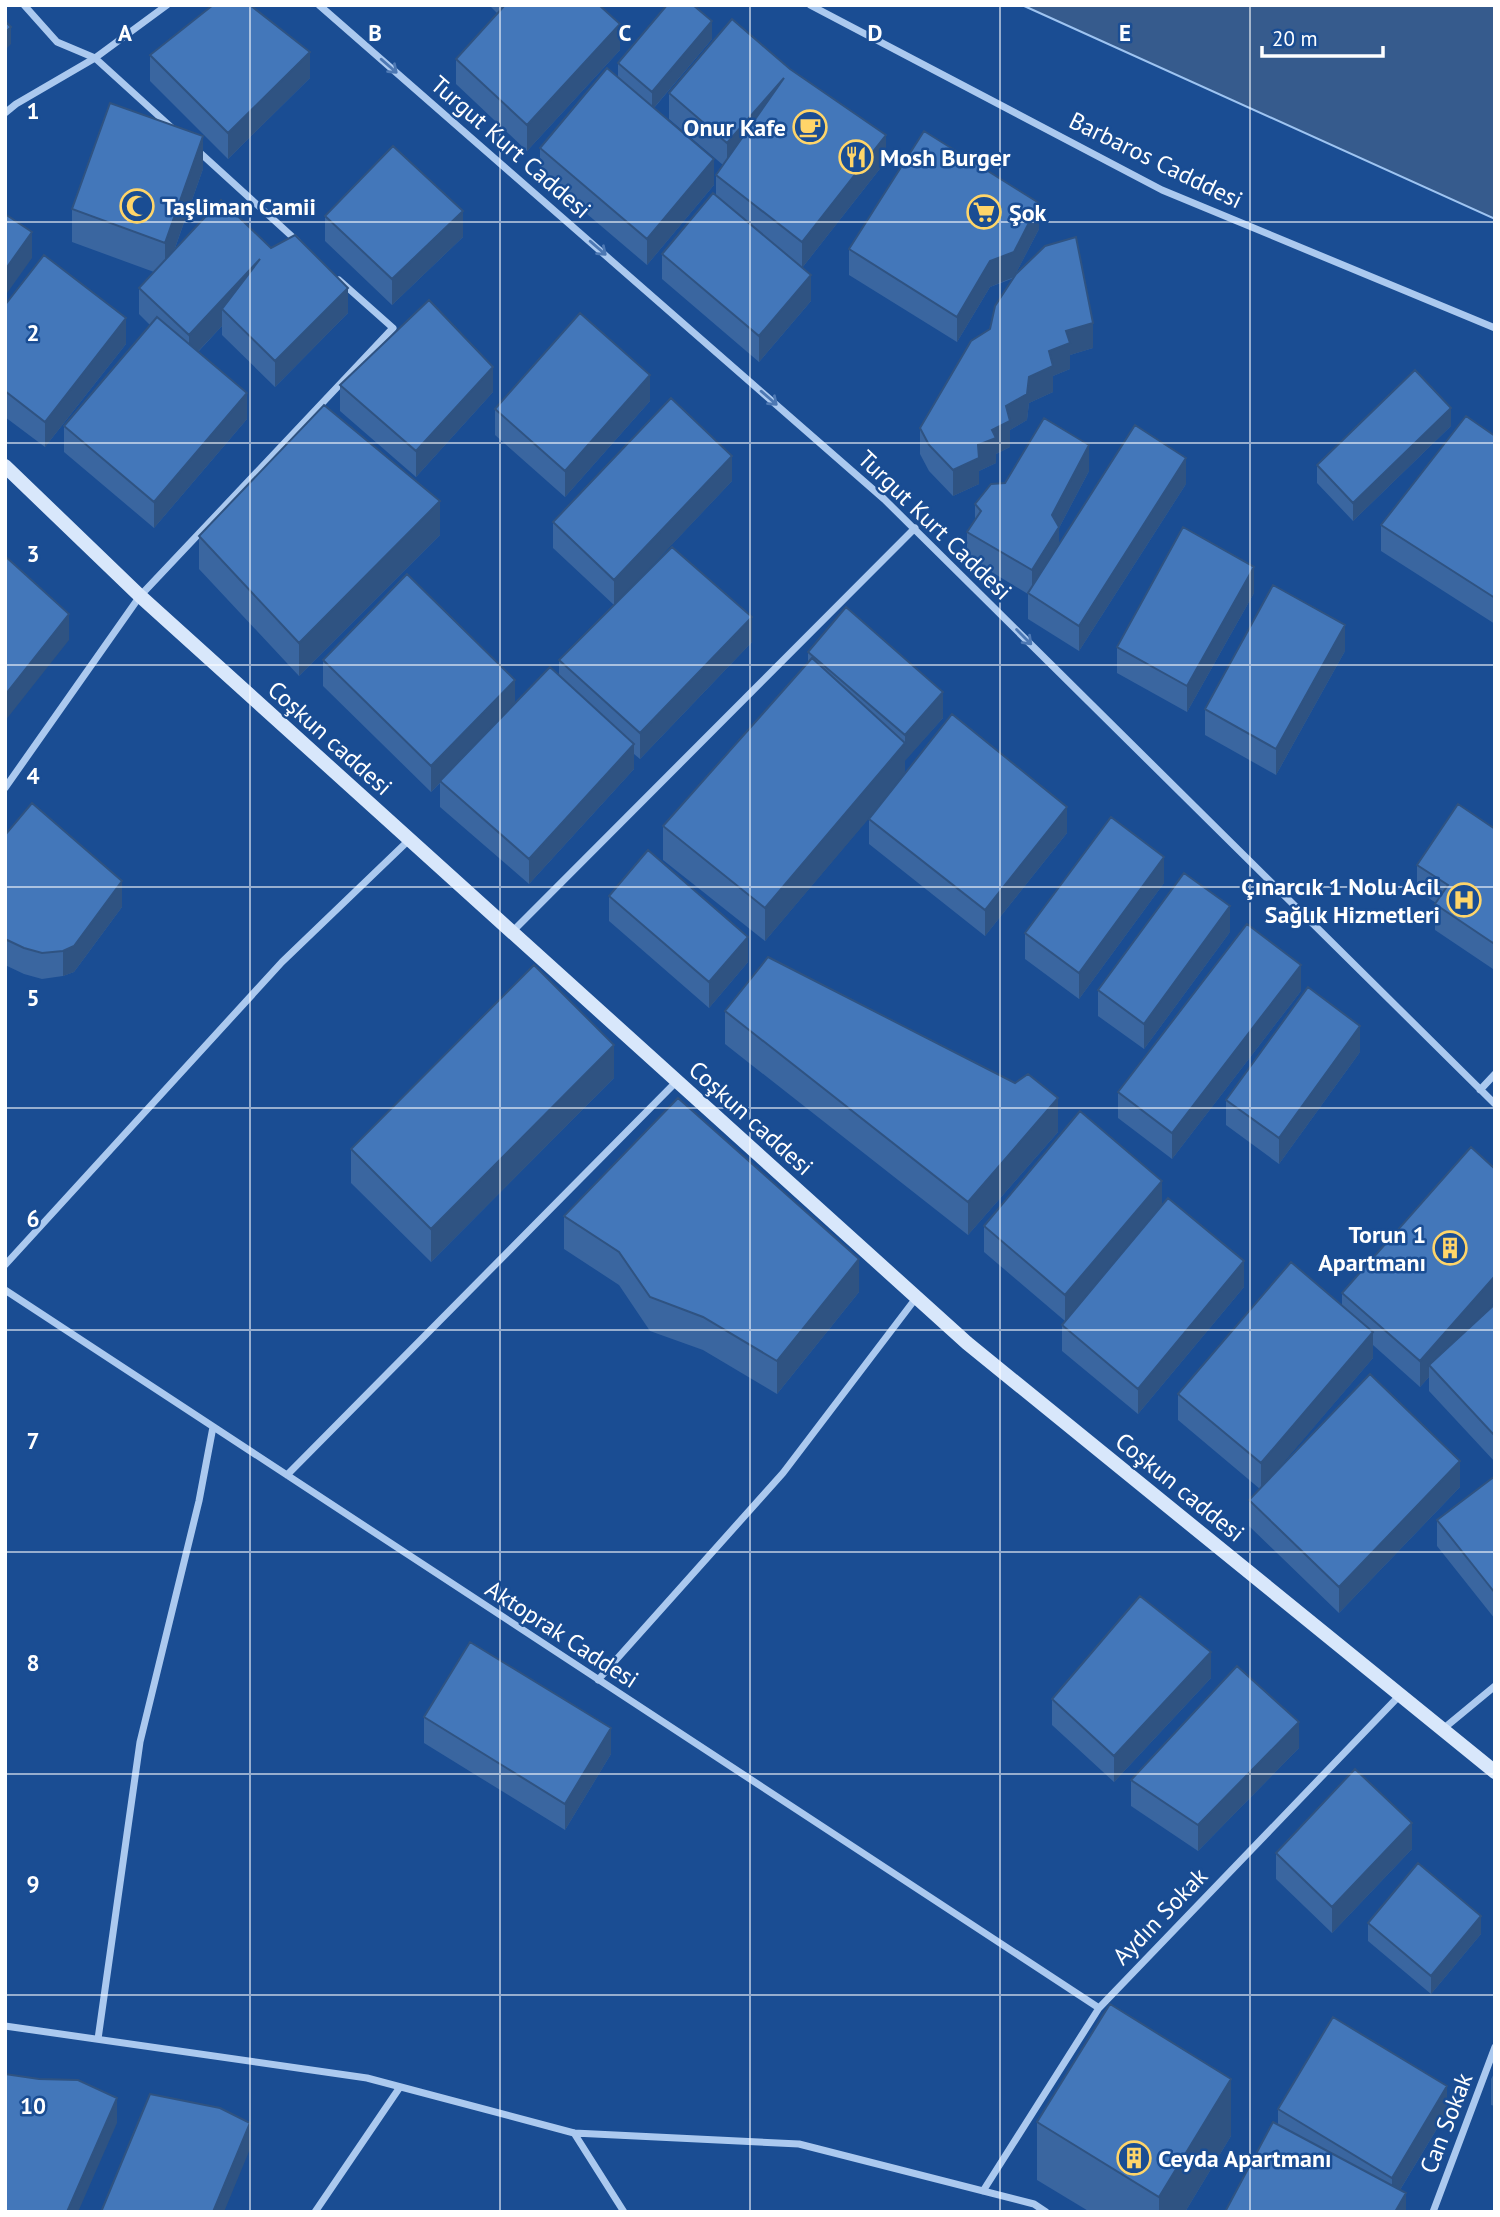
<svg xmlns="http://www.w3.org/2000/svg" width="1500" height="2217" font-family="'PT Sans',sans-serif">
<style>
.water{fill:#365b8d;stroke:#9ec4f1;stroke-width:2}
.lines{fill:none;stroke-linecap:round;stroke-linejoin:round}
.street{stroke:#abc9ef;stroke-width:7}
.secondary{stroke:#d8e7fb;stroke-width:14}
.wall{fill:#3a66a0}
.shaded-wall{fill:#2f5382}
.building{fill:#4377ba;stroke:#2f5382;stroke-width:2}
.oneway{stroke:#4d78b3}
.grid{fill:none;stroke:#fff;stroke-width:2;stroke-opacity:0.55}
.labels{text-anchor:middle;dominant-baseline:central;stroke-width:5;stroke-linejoin:round;paint-order:stroke}
.poi-label{font-size:24px;font-weight:bold;fill:#fff;stroke:#1a4d93;text-anchor:start}
.street-label{font-size:24px;fill:#fff;stroke:#1a4d93}
.grid-label{font-size:23px;text-anchor:middle;font-weight:bold;fill:#fff;stroke:#1a4d93;stroke-width:5;stroke-linejoin:round;paint-order:stroke}
</style>
<rect width="100%" height="100%" fill="#1a4d93"/>
<path class="water" d="M1022,5H1495V219Z"/>
<g class="lines">
<path class="street" d="M24,5L57,42L95,58L172,128
M319,5L884,499L1495,1104
M810,5L1162,190L1495,328
M5,113L16,104L95,58L167,5
M197,150L297,241
M5,788L140,596L393,328L339,280
M512,932L915,528
M1480,1090L1495,1074
M5,1265L282,962L409,840
M5,1290L1099,2008
M287,1475L677,1081
M598,1680L783,1473L916,1298
M1443,1729L1495,1686
M5,2026L367,2078L574,2133L799,2144L1034,2204L1046,2212
M98,2039L140,1742L199,1501L213,1427
M574,2133L624,2212
M983,2191L1099,2008L1400,1695
M315,2212L400,2087
M1433,2212L1495,2047"/>
<path class="secondary" d="M5,466L140,596L967,1343L1495,1772"/>
</g>
<path class="wall" d="M489,5H599L620,50L527,151L456,84V59L497,13Z
M712,39L654,108L714,185L647,265L540,174V148L618,77V63Z
M150,55L310,78L228,159L150,81Z
M669,93L886,161L802,268L811,301L759,362L662,279V254L716,195V175L723,165L669,119Z
M203,169L174,251L271,248L348,313L275,387L222,335V326L198,352L247,419L154,528L64,452V426L150,325L139,314V288L154,272L72,242V209Z
M325,216L463,237L392,305L325,241Z
M1039,229L1015,275L1093,348L1070,355V369L1053,376V392L1029,403L1027,420L1010,430V447L996,454V463L979,471V484L953,496L929,471L920,454V428L990,329L1014,278L990,287L957,342L849,275V249Z
M5,305L126,344L45,447L5,417Z
M340,385L493,392L416,477L340,411Z
M650,401L565,497L495,435V409Z
M1451,426L1353,521L1317,483V465Z
M1495,436V624L1381,551V525Z
M1089,471L1059,528V544L1186,484L1079,651L1028,619V594L967,557V532L975,520V504Z
M732,481L622,597L752,642L640,759L634,754V769L529,884L440,807V783L431,792L323,686V660L515,703L559,676V660L614,605L553,548V522Z
M440,535L299,676L199,569V536Z
M1254,593L1187,712L1117,673V647Z
M1345,651L1276,775L1205,735V709Z
M808,652L943,718L905,760V774L1067,833L985,936L869,844V819L878,807L765,941L663,860V826L808,662Z
M1495,829L1493,969L1435,930V904L1436,903L1417,890V865Z
M5,835L122,907L74,972L63,976L42,979L24,974L5,965Z
M1164,883L1079,999L1025,959V933Z
M609,896L748,962L709,1008L609,921Z
M1230,932L1144,1049L1098,1016V990Z
M1301,991L1172,1159L1118,1118V1092Z
M725,1011L1015,1083L1058,1132L968,1235L725,1044Z
M1360,1052L1279,1164L1226,1125V1100Z
M614,1078L431,1262L351,1183V1149Z
M1162,1205L1244,1287L1138,1414L1062,1351V1325L1065,1321L984,1252V1226Z
M564,1216L859,1292L777,1394L703,1350L650,1331L619,1285L564,1249Z
M1342,1293L1487,1311L1495,1304V1462L1429,1391V1377L1420,1387L1373,1345V1358L1269,1479L1460,1487L1339,1613L1249,1526V1500L1260,1489L1178,1420V1394L1342,1306Z
M1495,1476V1619L1437,1546V1520Z
M1211,1678L1114,1782L1052,1725V1699Z
M424,1717L611,1754L565,1830L424,1743Z
M1299,1748L1198,1851L1131,1806V1780Z
M1412,1849L1332,1933L1276,1879V1853Z
M1368,1923L1481,1934L1431,1994L1368,1941Z
M1495,2072V2106L1491,2105V2079Z
M1278,2109L1447,2112L1400,2190L1406,2212L1278,2124Z
M1037,2122L1231,2136L1185,2212H1090L1037,2180Z"/>
<path class="shaded-wall" d="M712,21V39L652,110V92Z
M620,24V50L527,151V125Z
M11,27V44L5,50V33Z
M310,52V78L228,159V133Z
M784,78L727,169V143Z
M886,135V161L802,268V242Z
M203,136V169L165,276V243Z
M714,159V185L647,265V239Z
M1039,203V229L1014,277L990,287L957,342V317L990,261Z
M463,211V237L392,305V279Z
M32,232V258L5,296V270Z
M260,259L222,309V326L189,361V335Z
M811,275V301L759,362V336Z
M348,288V313L275,387V361Z
M126,318V344L45,447V422Z
M1093,323V348L1070,355V369L1053,376V392L1029,403L1027,420L1010,430V447L996,454V463L979,471V484L953,496V470L992,430L1006,406L1049,351L1066,331Z
M493,367V392L416,477V451Z
M650,375V401L565,497V471Z
M247,393V419L154,528V502Z
M1451,408V426L1353,521V503Z
M1089,445V471L1059,528V552L1032,596V570L1052,515Z
M732,456V481L614,606V580Z
M1186,458V484L1079,651V626Z
M440,501V535L299,676V643Z
M1254,567V593L1187,712V686Z
M69,614V640L5,721V695Z
M752,617V642L640,759V733Z
M1345,625V651L1276,775V749Z
M515,680V705L431,792V766Z
M943,692V718L905,761V735Z
M905,743V776L765,941V908Z
M634,744V769L529,884V859Z
M1067,807V833L985,936V910Z
M1164,857V883L1079,999V973Z
M122,881V907L74,972L63,976V951Z
M1230,906V932L1144,1049V1024Z
M748,937V962L709,1008V982Z
M1495,941V967L1493,969V943Z
M1301,965V991L1172,1159V1133Z
M1360,1026V1052L1279,1164V1138Z
M614,1045V1078L431,1262V1229Z
M1058,1098V1132L968,1235V1202Z
M1162,1181V1206L1065,1321V1295Z
M859,1259V1292L777,1394V1361Z
M1244,1261V1287L1138,1414V1389Z
M1495,1276V1302L1434,1371L1429,1365V1377L1420,1387V1361Z
M1373,1332V1358L1261,1489V1463Z
M1460,1461V1487L1339,1613V1587Z
M1211,1652V1678L1114,1782V1756Z
M1299,1722V1748L1198,1851V1825Z
M611,1728V1754L565,1830V1804Z
M1412,1823V1849L1332,1933V1907Z
M1481,1916V1934L1431,1994V1976Z
M1231,2079V2136L1185,2212H1159V2197Z
M1447,2086V2112L1392,2203V2178Z
M117,2098V2123L78,2212H67Z
M250,2123V2149L224,2212H213Z
M1406,2193V2212H1395Z"/>
<path class="building" d="M213,5H250L310,52L228,133L150,55Z
M505,5H599L620,24L527,125L456,59Z
M667,5H693L712,21L652,92L618,63Z
M732,19L790,69L886,135L802,242L716,175L784,78L727,143L669,93Z
M5,21L11,27L5,33Z
M607,68L714,159L647,239L540,148Z
M110,103L203,136L165,243L72,209Z
M924,131L1039,203L1014,252L990,261L957,317L849,249Z
M393,146L463,211L392,279L325,216Z
M713,193L811,275L759,336L662,254Z
M221,200L271,248L295,235L348,288L275,361L222,309L260,259L189,335L139,288Z
M5,214L32,232L5,270Z
M1076,237L1093,323L1066,331L1070,343L1049,351L1053,366L1029,377L1027,394L1006,406L1010,421L992,430L996,438L978,445L979,458L953,470L929,445L920,428L971,341L990,329L995,306L1016,274L1045,246Z
M44,255L126,318L45,422L5,391V305Z
M429,300L493,367L416,451L340,385Z
M580,313L650,375L565,471L495,409Z
M157,317L247,393L154,502L64,426Z
M1415,370L1451,408L1353,503L1317,465Z
M671,398L732,456L614,580L553,522Z
M324,405L440,501L299,643L199,536Z
M1466,416L1495,436V598L1381,525Z
M1044,418L1089,445L1052,515L1059,527L1032,570L967,532L981,511L975,504L991,484L1005,483Z
M1135,425L1186,458L1079,626L1028,593Z
M1183,527L1254,567L1187,686L1117,647Z
M672,547L752,617L640,733L559,660Z
M5,556L69,614L5,695Z
M407,574L515,680L431,766L323,660Z
M1273,585L1345,625L1276,749L1205,709Z
M846,607L943,692L905,735L808,652Z
M812,658L905,743L765,908L663,826Z
M550,667L634,744L529,859L440,781Z
M952,714L1067,807L985,910L869,819Z
M32,803L122,881L74,946L63,951L42,953L24,948L5,939V835Z
M1458,804L1495,829V941L1493,943L1435,904L1448,885L1417,865Z
M1111,817L1164,857L1079,973L1025,933Z
M648,850L748,937L709,982L609,896Z
M1184,873L1230,906L1144,1024L1098,990Z
M1247,924L1301,965L1172,1133L1118,1092Z
M768,957L1015,1083L1028,1074L1058,1098L968,1202L725,1011Z
M534,965L614,1045L431,1229L351,1149Z
M1308,987L1360,1026L1279,1138L1226,1100Z
M678,1098L859,1259L777,1361L703,1317L650,1297L619,1252L564,1216Z
M1080,1111L1162,1181L1065,1295L984,1226Z
M1471,1147L1495,1169V1276L1420,1361L1342,1293Z
M1168,1198L1244,1261L1138,1389L1062,1325Z
M1291,1262L1373,1332L1261,1463L1178,1394Z
M1495,1304V1436L1429,1365Z
M1370,1374L1460,1461L1339,1587L1249,1500Z
M1495,1476V1593L1437,1520Z
M1140,1596L1211,1652L1114,1756L1052,1699Z
M470,1642L611,1728L565,1804L424,1717Z
M1237,1666L1299,1722L1198,1825L1131,1780Z
M1355,1769L1412,1823L1332,1907L1276,1853Z
M1418,1863L1481,1916L1431,1976L1368,1923Z
M1110,2004L1231,2079L1159,2197L1037,2122Z
M1333,2017L1447,2086L1392,2178L1278,2109Z
M5,2074L39,2079L78,2080L117,2098L67,2212H5Z
M150,2094L220,2108L250,2123L213,2212H101Z
M1273,2122L1406,2193L1395,2212H1225Z"/>
<defs><path id="oneway-shaft" d="M-6 0H5M1.5-3L5.5 0L1.5 3" fill="none" stroke-width="1.6" stroke-linecap="round" stroke-linejoin="round" transform="scale(1.75)"/></defs>
<g class="oneway">
<use href="#oneway-shaft" transform="translate(389 66) rotate(41)"/>
<use href="#oneway-shaft" transform="translate(598 248) rotate(41)"/>
<use href="#oneway-shaft" transform="translate(769 398) rotate(41)"/>
<use href="#oneway-shaft" transform="translate(1024 637) rotate(45)"/>
</g>
<path class="grid" d="M250,5V2212M500,5V2212M750,5V2212M1000,5V2212M1250,5V2212M5,222H1495M5,443H1495M5,665H1495M5,887H1495M5,1108H1495M5,1330H1495M5,1552H1495M5,1774H1495M5,1995H1495"/>
<defs>
<symbol id="cafe-ring" viewBox="-11 -11 22 22"><circle r="9.5" fill="#1a4d93" stroke="#ffd569" stroke-width="1.5"/><path d="M-5.5-4.5H6V0H3Q3 3.5 0 3.5H-2.5Q-5.5 3.5-5.5 0ZM3-3.2v2h1.7v-2ZM-6 4.5H4V6H-6Z" fill="#ffd569"/></symbol>
<symbol id="restaurant-ring" viewBox="-11 -11 22 22"><circle r="9.5" fill="#1a4d93" stroke="#ffd569" stroke-width="1.5"/><path d="M-5-6h1v4h1v-4h1v4h1v-4h1v5L-1.5 .5V6h-2V.5L-5-1ZM5-6V6H3V1.5H1.5Q1.5-4 5-6Z" fill="#ffd569"/></symbol>
<symbol id="mosque-ring" viewBox="-11 -11 22 22"><circle r="9.5" fill="#1a4d93" stroke="#ffd569" stroke-width="1.5"/><path d="M3.5-4.9A6 6 0 1 0 3.5 4.9A5 5 0 1 1 3.5-4.9Z" fill="#ffd569"/></symbol>
<symbol id="supermarket-ring" viewBox="-11 -11 22 22"><circle r="9.5" fill="#1a4d93" stroke="#ffd569" stroke-width="1.5"/><path d="M-6-5.5h2.5l.6 2H6L4.5 2H-2.5L-4.4-4H-6ZM-1.5 3.2a1.3 1.3 0 1 0 .1 0ZM3 3.2a1.3 1.3 0 1 0 .1 0Z" fill="#ffd569"/></symbol>
<symbol id="hospital-ring" viewBox="-11 -11 22 22"><circle r="9.5" fill="#1a4d93" stroke="#ffd569" stroke-width="1.5"/><path d="M-5-5h3v3.5h4V-5h3V5h-3V1.5h-4V5h-3Z" fill="#ffd569"/></symbol>
<symbol id="building-ring" viewBox="-11 -11 22 22"><circle r="9.5" fill="#1a4d93" stroke="#ffd569" stroke-width="1.5"/><path d="M-4-6H4V6H1V3H-1V6H-4ZM-2.5-4.3h1.7v1.8h-1.7ZM.8-4.3h1.7v1.8H.8ZM-2.5-1h1.7V.8h-1.7ZM.8-1h1.7V.8H.8Z" fill="#ffd569"/></symbol>
</defs>
<g fill-rule="evenodd">
<use href="#cafe-ring" x="791" y="108" width="38" height="38"/>
<use href="#restaurant-ring" x="837" y="138" width="38" height="38"/>
<use href="#mosque-ring" x="118" y="187" width="38" height="38"/>
<use href="#supermarket-ring" x="965" y="193" width="38" height="38"/>
<use href="#hospital-ring" x="1445" y="881" width="38" height="38"/>
<use href="#building-ring" x="1431" y="1229" width="38" height="38"/>
<use href="#building-ring" x="1115" y="2139" width="38" height="38"/>
</g>
<g class="labels">
<g class="poi-label">
<text x="786" y="127" text-anchor="end">Onur Kafe</text>
<text x="880" y="157">Mosh Burger</text>
<text x="162" y="206">Taşliman Camii</text>
<text x="1009" y="212">Şok</text>
<text x="1440" y="886" text-anchor="end">Çınarcık 1 Nolu Acil<tspan x="1440" dy="28">Sağlık Hizmetleri</tspan></text>
<text x="1426" y="1234" text-anchor="end">Torun 1<tspan x="1426" dy="28">Apartmanı</tspan></text>
<text x="1158" y="2158">Ceyda Apartmanı</text>
</g>
<g class="street-label">
<text transform="translate(511 147) rotate(41)">Turgut Kurt Caddesi</text>
<text transform="translate(1156 160) rotate(26)">Barbaros Cadddesi</text>
<text transform="translate(935 525) rotate(44)">Turgut Kurt Caddesi</text>
<text transform="translate(330 738) rotate(42)">Coşkun caddesi</text>
<text transform="translate(751 1118) rotate(42)">Coşkun caddesi</text>
<text transform="translate(1180 1487) rotate(39)">Coşkun caddesi</text>
<text transform="translate(562 1634) rotate(33)">Aktoprak Caddesi</text>
<text transform="translate(1160 1916) rotate(-46)">Aydın Sokak</text>
<text transform="translate(1446 2123) rotate(-69)">Can Sokak</text>
</g>
</g>
<g class="grid-label">
<text x="125" y="41">A</text>
<text x="375" y="41">B</text>
<text x="625" y="41">C</text>
<text x="875" y="41">D</text>
<text x="1125" y="41">E</text>
<text x="33" y="119">1</text>
<text x="33" y="341">2</text>
<text x="33" y="562">3</text>
<text x="33" y="784">4</text>
<text x="33" y="1006">5</text>
<text x="33" y="1227">6</text>
<text x="33" y="1449">7</text>
<text x="33" y="1671">8</text>
<text x="33" y="1892">9</text>
<text x="33" y="2114">10</text>
</g>
<rect width="1500" height="2217" fill="none" stroke="#ffffff" stroke-width="14"/>
<path d="M1262 46v10h121v-10" fill="none" stroke="#ffffff" stroke-width="3.5"/>
<text x="1272" y="46" font-size="21" fill="#ffffff" stroke="#1a4d93" stroke-width="5" paint-order="stroke">20 m</text>
</svg>
